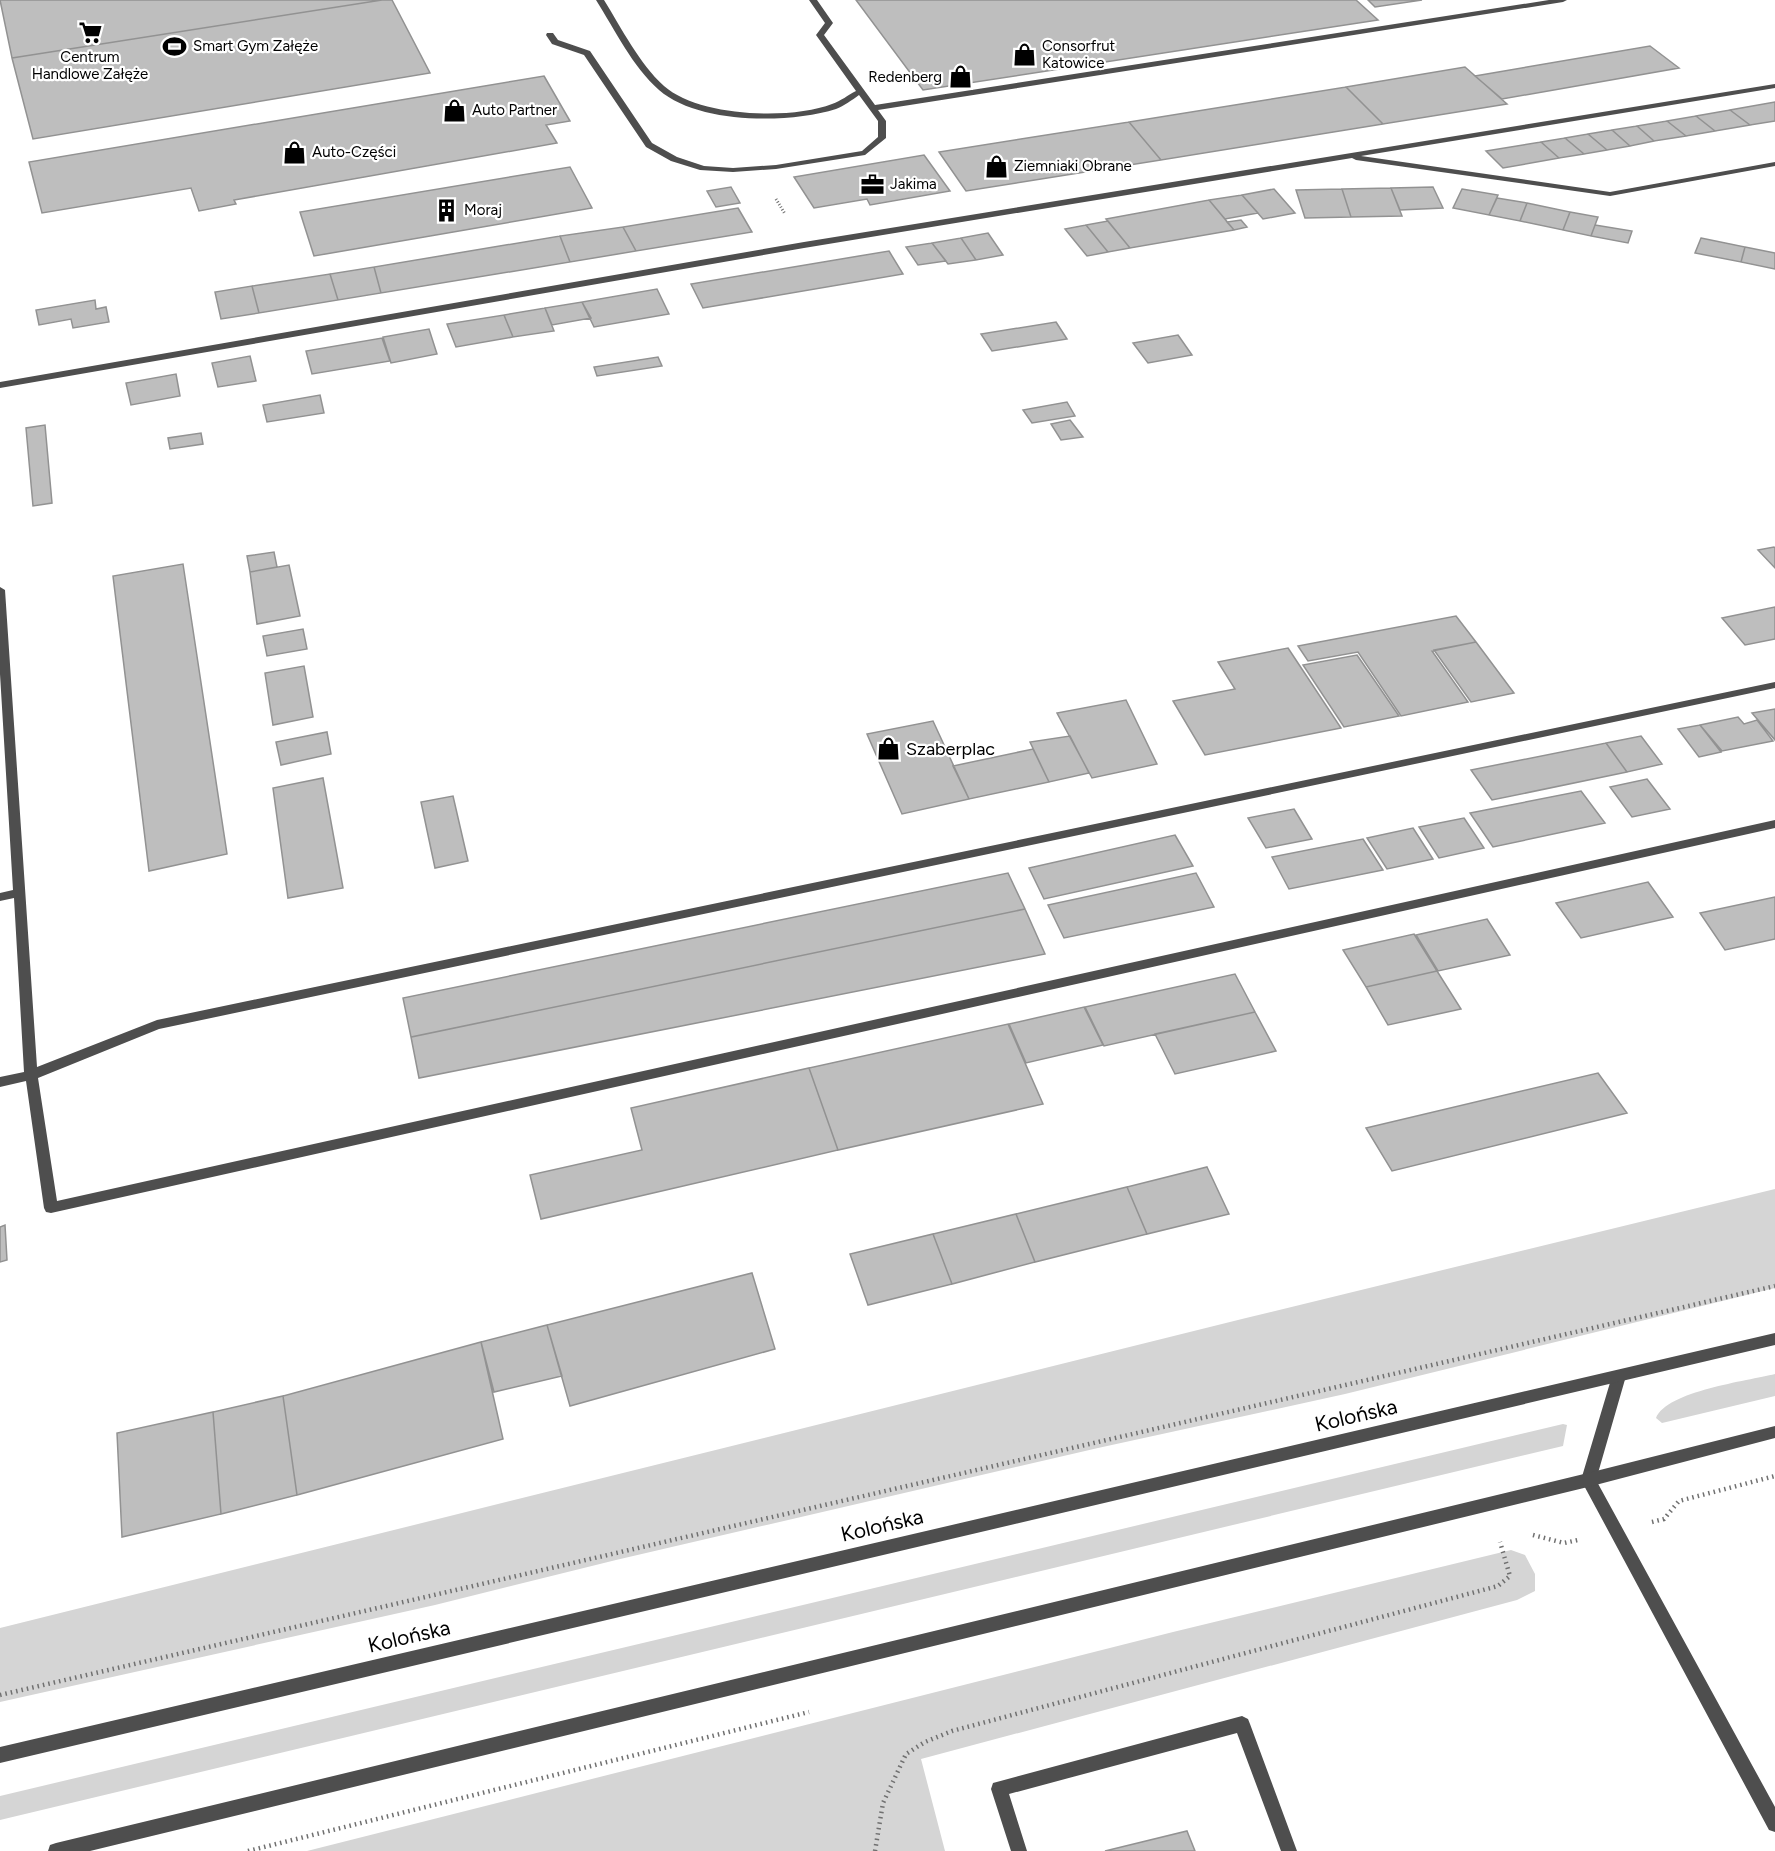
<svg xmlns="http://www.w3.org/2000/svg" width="1775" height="1851" font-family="Figtree,sans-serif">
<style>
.green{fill:#d5d5d5}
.building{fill:#bebebe;stroke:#929292;stroke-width:1.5}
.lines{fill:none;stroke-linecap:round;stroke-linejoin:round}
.path-far1{stroke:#707070;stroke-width:3;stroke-dasharray:1 2;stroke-linecap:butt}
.path{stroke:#707070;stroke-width:4.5;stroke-dasharray:1.5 4;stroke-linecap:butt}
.lane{fill:#4e4e4e;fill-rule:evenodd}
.street{fill:#4e4e4e;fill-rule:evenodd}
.labels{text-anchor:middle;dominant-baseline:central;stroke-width:4.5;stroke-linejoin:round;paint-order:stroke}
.far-poi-label{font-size:15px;fill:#000;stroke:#fff;text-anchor:start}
.poi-label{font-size:18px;fill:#000;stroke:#fff;text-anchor:start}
.near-street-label{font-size:21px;fill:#000;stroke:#fff}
</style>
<rect width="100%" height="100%" fill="#fff"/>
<path class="green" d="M1775,1189V1288L1345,1394L1098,1448L616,1560L435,1605L0,1702V1628L1246,1318Z
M1775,1374V1396L1662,1423L1656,1418C1667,1391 1747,1381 1775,1374Z
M1563,1424L1567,1425L1563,1446L0,1820V1796Z
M1511,1550L1525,1555L1535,1574V1591L1517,1600L921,1759L945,1851H307L1173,1632Z"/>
<path class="building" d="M0,0H382L12,58Z
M382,0H392L430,73L33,139L12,58Z
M856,0H1356L1378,20L923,90Z
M1368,0H1422L1375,7Z
M1650,46L1679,68L1502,99L1475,76Z
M1465,67L1507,104L1383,124L1346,87Z
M544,76L570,121L546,125L557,143L234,200L236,204L199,211L191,188L42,213L29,162Z
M1346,87L1383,124L1161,160L1129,122Z
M1775,102V121L1750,125L1730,110Z
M1730,110L1750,125L1715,131L1696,116Z
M1696,116L1715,131L1686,136L1667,121Z
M1667,121L1686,136L1654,141L1637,126Z
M1129,122L1161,160L966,191L939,152Z
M1637,126L1654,141L1630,146L1612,130Z
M1612,130L1630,146L1607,150L1588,134Z
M1588,134L1607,150L1584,154L1565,138Z
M1565,138L1584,154L1559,158L1541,142Z
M1541,142L1559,158L1503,168L1486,151Z
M924,155L950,191L870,205L867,199L814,208L794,177Z
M570,167L592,208L314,256L300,212Z
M731,187L740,203L716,207L707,191Z
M1433,187L1443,208L1400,210L1391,188Z
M1391,188L1402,216L1351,217L1342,189Z
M1274,189L1295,213L1263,219L1242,195Z
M1342,189L1351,217L1305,218L1296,190Z
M1462,189L1498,195L1489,215L1453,208Z
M1242,195L1258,213L1225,219L1209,200Z
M1497,198L1527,203L1520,221L1489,215Z
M1209,200L1234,230L1130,248L1106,219Z
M1527,203L1570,212L1563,230L1520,221Z
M738,208L752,232L636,251L623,227Z
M1570,212L1598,217L1591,236L1563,230Z
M1241,220L1247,227L1234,230L1227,222Z
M1108,221L1130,248L1108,252L1086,225Z
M1086,225L1108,252L1087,256L1065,229Z
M1595,225L1632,231L1628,243L1591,236Z
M623,227L636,251L570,262L560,236Z
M988,233L1003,255L976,260L961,238Z
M560,236L570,262L381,293L374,267Z
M961,238L976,260L948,264L932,243Z
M1701,238L1745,247L1741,262L1695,253Z
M932,243L946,261L918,265L906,247Z
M1745,247L1775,253V269L1741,262Z
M889,251L903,274L703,308L691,284Z
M374,267L381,293L338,300L330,274Z
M330,274L338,300L259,313L252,286Z
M252,286L259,313L221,319L215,292Z
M657,289L669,314L594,327L582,302Z
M95,300L96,309L106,307L109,322L73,328L71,319L39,325L36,310Z
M582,302L591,318L552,325L545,308Z
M545,308L554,331L513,337L504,315Z
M504,315L513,337L456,347L447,324Z
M1056,322L1067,339L992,351L981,334Z
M429,329L437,354L391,363L383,337Z
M1178,335L1192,355L1148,363L1133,343Z
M382,338L390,361L312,374L306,351Z
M250,356L256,381L218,387L212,363Z
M658,357L662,366L597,376L594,367Z
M176,374L180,396L131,405L126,383Z
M320,395L324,413L267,422L263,405Z
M1067,402L1075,416L1032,423L1023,410Z
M1070,420L1083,437L1061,440L1051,424Z
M45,425L52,503L33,506L26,428Z
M201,433L203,444L170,449L168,438Z
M1774,547L1775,548V568L1758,550Z
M274,552L277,567L250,572L247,556Z
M183,564L227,854L149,871L113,576Z
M289,565L300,616L257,624L250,572Z
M1775,607V639L1745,645L1722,618Z
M1456,616L1476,642L1432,651L1468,702L1401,716L1358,652L1308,661L1298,646Z
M303,629L307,649L267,656L263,636Z
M1476,642L1514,693L1471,702L1434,650Z
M1288,648L1341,728L1205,755L1173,701L1235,689L1218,662Z
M1357,655L1399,716L1344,727L1303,665Z
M304,666L313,717L273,725L265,673Z
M1126,700L1157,764L1092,778L1057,713Z
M1775,709V740L1752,713Z
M1738,717L1744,724L1757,720L1773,741L1722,751L1700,725Z
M933,721L969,799L902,814L867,734Z
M1700,725L1721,752L1699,757L1678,729Z
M327,732L331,754L281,765L276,742Z
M1070,736L1089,773L1049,782L1030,742Z
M1641,736L1662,764L1627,772L1606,743Z
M1606,743L1627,772L1492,800L1471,770Z
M1033,749L1049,782L969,799L953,766Z
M323,778L343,888L288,898L273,788Z
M1647,779L1670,809L1632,817L1610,787Z
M1581,791L1605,823L1493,847L1470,813Z
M453,796L468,861L435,868L421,802Z
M1294,809L1312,839L1266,848L1248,818Z
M1464,818L1484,848L1439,858L1419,827Z
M1413,828L1433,859L1387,869L1367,838Z
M1175,835L1193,866L1044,899L1029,868Z
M1363,839L1383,870L1289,889L1272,857Z
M1008,873L1025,909L411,1037L403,998Z
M1196,873L1214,907L1064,938L1048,905Z
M1648,882L1673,917L1581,938L1556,903Z
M1775,897V939L1725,950L1700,913Z
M1025,909L1045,954L419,1078L411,1037Z
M1487,919L1510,955L1438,971L1416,935Z
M1414,934L1437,971L1366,987L1343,950Z
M1437,971L1461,1009L1388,1025L1366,987Z
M1235,974L1255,1012L1104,1046L1085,1007Z
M1084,1007L1103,1045L1026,1063L1009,1024Z
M1255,1012L1276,1051L1175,1074L1155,1034Z
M1008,1024L1043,1104L838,1150L809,1068Z
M809,1068L838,1150L541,1219L530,1175L642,1150L631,1108Z
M1598,1073L1627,1113L1392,1171L1366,1128Z
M1207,1167L1229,1214L1147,1234L1127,1187Z
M1127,1187L1147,1234L1035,1262L1016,1214Z
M1016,1214L1035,1262L952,1284L933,1234Z
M5,1225L7,1260L0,1262V1227Z
M933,1234L952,1284L868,1305L850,1254Z
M752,1273L775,1349L570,1406L547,1325Z
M547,1325L562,1376L494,1392L481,1342Z
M481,1342L503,1439L297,1495L283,1396Z
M283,1396L297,1495L221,1514L213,1412Z
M213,1412L221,1514L122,1537L117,1433Z
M1187,1831L1195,1851H1105Z"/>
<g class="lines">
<path class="path-far1" d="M776,199L785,214"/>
<path class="path" d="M1652,1522L1664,1519L1679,1501L1775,1476
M1533,1535L1564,1543L1578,1540
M0,1695L1775,1286
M248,1851L809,1712
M875,1851L883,1803L906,1754L925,1742L952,1731L1498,1586L1510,1576L1500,1542"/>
<path class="lane" d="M596,0H604C622,29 639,63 664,86C699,117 791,120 832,104C841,101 848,95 856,91L816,35L825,23L809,0H817L833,23L824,35L875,105L1549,0H1567L1563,2L878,110L886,121V138L865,155L776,169L733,172L700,170L671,161L646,147L584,55L552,44L546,35L547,33H553L558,40L590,51L652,143L677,157L704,166L733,168L776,165L862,151L878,137V121L859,95C852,100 844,106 836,109C788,124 698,124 659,90C632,66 615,30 596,0Z
M1775,84V88L1361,156L1610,192L1775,162V166L1610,196L1356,160L1352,158L804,248L0,388V382L804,242Z
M0,587L5,590L37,1067L157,1020L1775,682V688L159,1029L38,1078L57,1201L1775,820V828L51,1213L46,1212L44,1208L26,1081L0,1087V1077L24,1072L14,898L0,901V893L13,890L0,674Z
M1619,1370L1624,1372L1626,1376L1596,1480L1775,1807V1832L1769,1830L1581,1480L1612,1376L1614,1372Z
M1242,1716L1248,1719L1250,1724L1297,1851H1281L1237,1733L1009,1794L1027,1851H1011L991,1789L993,1783Z"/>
<path class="street" d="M1775,1333V1345L0,1763V1747Z
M1775,1426V1438L1588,1487L90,1851H48L50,1845L56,1843L1588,1473Z"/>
</g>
<defs>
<symbol id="supermarket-bare" viewBox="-9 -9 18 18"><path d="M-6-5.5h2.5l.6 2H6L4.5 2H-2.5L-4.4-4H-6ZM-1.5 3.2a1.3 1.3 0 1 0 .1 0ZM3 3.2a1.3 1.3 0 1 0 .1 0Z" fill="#000" stroke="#fff" stroke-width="2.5" paint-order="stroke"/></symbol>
<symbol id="stadium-bare" viewBox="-9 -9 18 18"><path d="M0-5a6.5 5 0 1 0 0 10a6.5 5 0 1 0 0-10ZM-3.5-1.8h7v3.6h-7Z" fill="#000" stroke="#fff" stroke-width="2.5" paint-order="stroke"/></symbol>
<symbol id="shop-bare" viewBox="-9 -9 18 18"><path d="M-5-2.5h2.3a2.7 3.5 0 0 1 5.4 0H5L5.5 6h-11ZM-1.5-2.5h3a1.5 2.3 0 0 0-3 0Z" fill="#000" stroke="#fff" stroke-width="2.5" paint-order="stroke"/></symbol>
<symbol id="office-bare" viewBox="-9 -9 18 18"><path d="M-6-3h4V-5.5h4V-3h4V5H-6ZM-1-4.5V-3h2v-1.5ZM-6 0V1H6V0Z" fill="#000" stroke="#fff" stroke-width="2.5" paint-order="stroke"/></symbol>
<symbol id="building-bare" viewBox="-9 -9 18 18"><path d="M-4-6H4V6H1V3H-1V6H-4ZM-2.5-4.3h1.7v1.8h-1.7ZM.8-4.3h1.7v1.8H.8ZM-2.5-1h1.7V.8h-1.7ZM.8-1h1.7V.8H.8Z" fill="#000" stroke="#fff" stroke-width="2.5" paint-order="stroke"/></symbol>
</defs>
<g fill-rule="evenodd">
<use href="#supermarket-bare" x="74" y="16" width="33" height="33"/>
<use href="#stadium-bare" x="158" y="30" width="33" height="33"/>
<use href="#shop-bare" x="1008" y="38" width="33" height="33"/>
<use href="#shop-bare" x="944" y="60" width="33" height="33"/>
<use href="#shop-bare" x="438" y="94" width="33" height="33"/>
<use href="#shop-bare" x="278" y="136" width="33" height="33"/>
<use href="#shop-bare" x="980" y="150" width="33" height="33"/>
<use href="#office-bare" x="856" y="168" width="33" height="33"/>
<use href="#building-bare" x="430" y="194" width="33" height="33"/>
<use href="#shop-bare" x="872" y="732" width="33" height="33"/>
</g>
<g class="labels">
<g class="far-poi-label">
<text x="193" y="46">Smart Gym Załęże</text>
<text x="1042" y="46">Consorfrut<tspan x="1042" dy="17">Katowice</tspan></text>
<text x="90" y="57" text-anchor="middle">Centrum<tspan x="90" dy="17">Handlowe Załęże</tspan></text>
<text x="942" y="77" text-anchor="end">Redenberg</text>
<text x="472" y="110">Auto Partner</text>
<text x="312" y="152">Auto-Części</text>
<text x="1014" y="166">Ziemniaki Obrane</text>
<text x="890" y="184">Jakima</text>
<text x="464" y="210">Moraj</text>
</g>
<g class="poi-label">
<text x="906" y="749">Szaberplac</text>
</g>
<g class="near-street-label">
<text transform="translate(1356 1415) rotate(-13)">Kolońska</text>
<text transform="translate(882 1525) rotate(-13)">Kolońska</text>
<text transform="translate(409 1636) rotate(-13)">Kolońska</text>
</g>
</g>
</svg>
